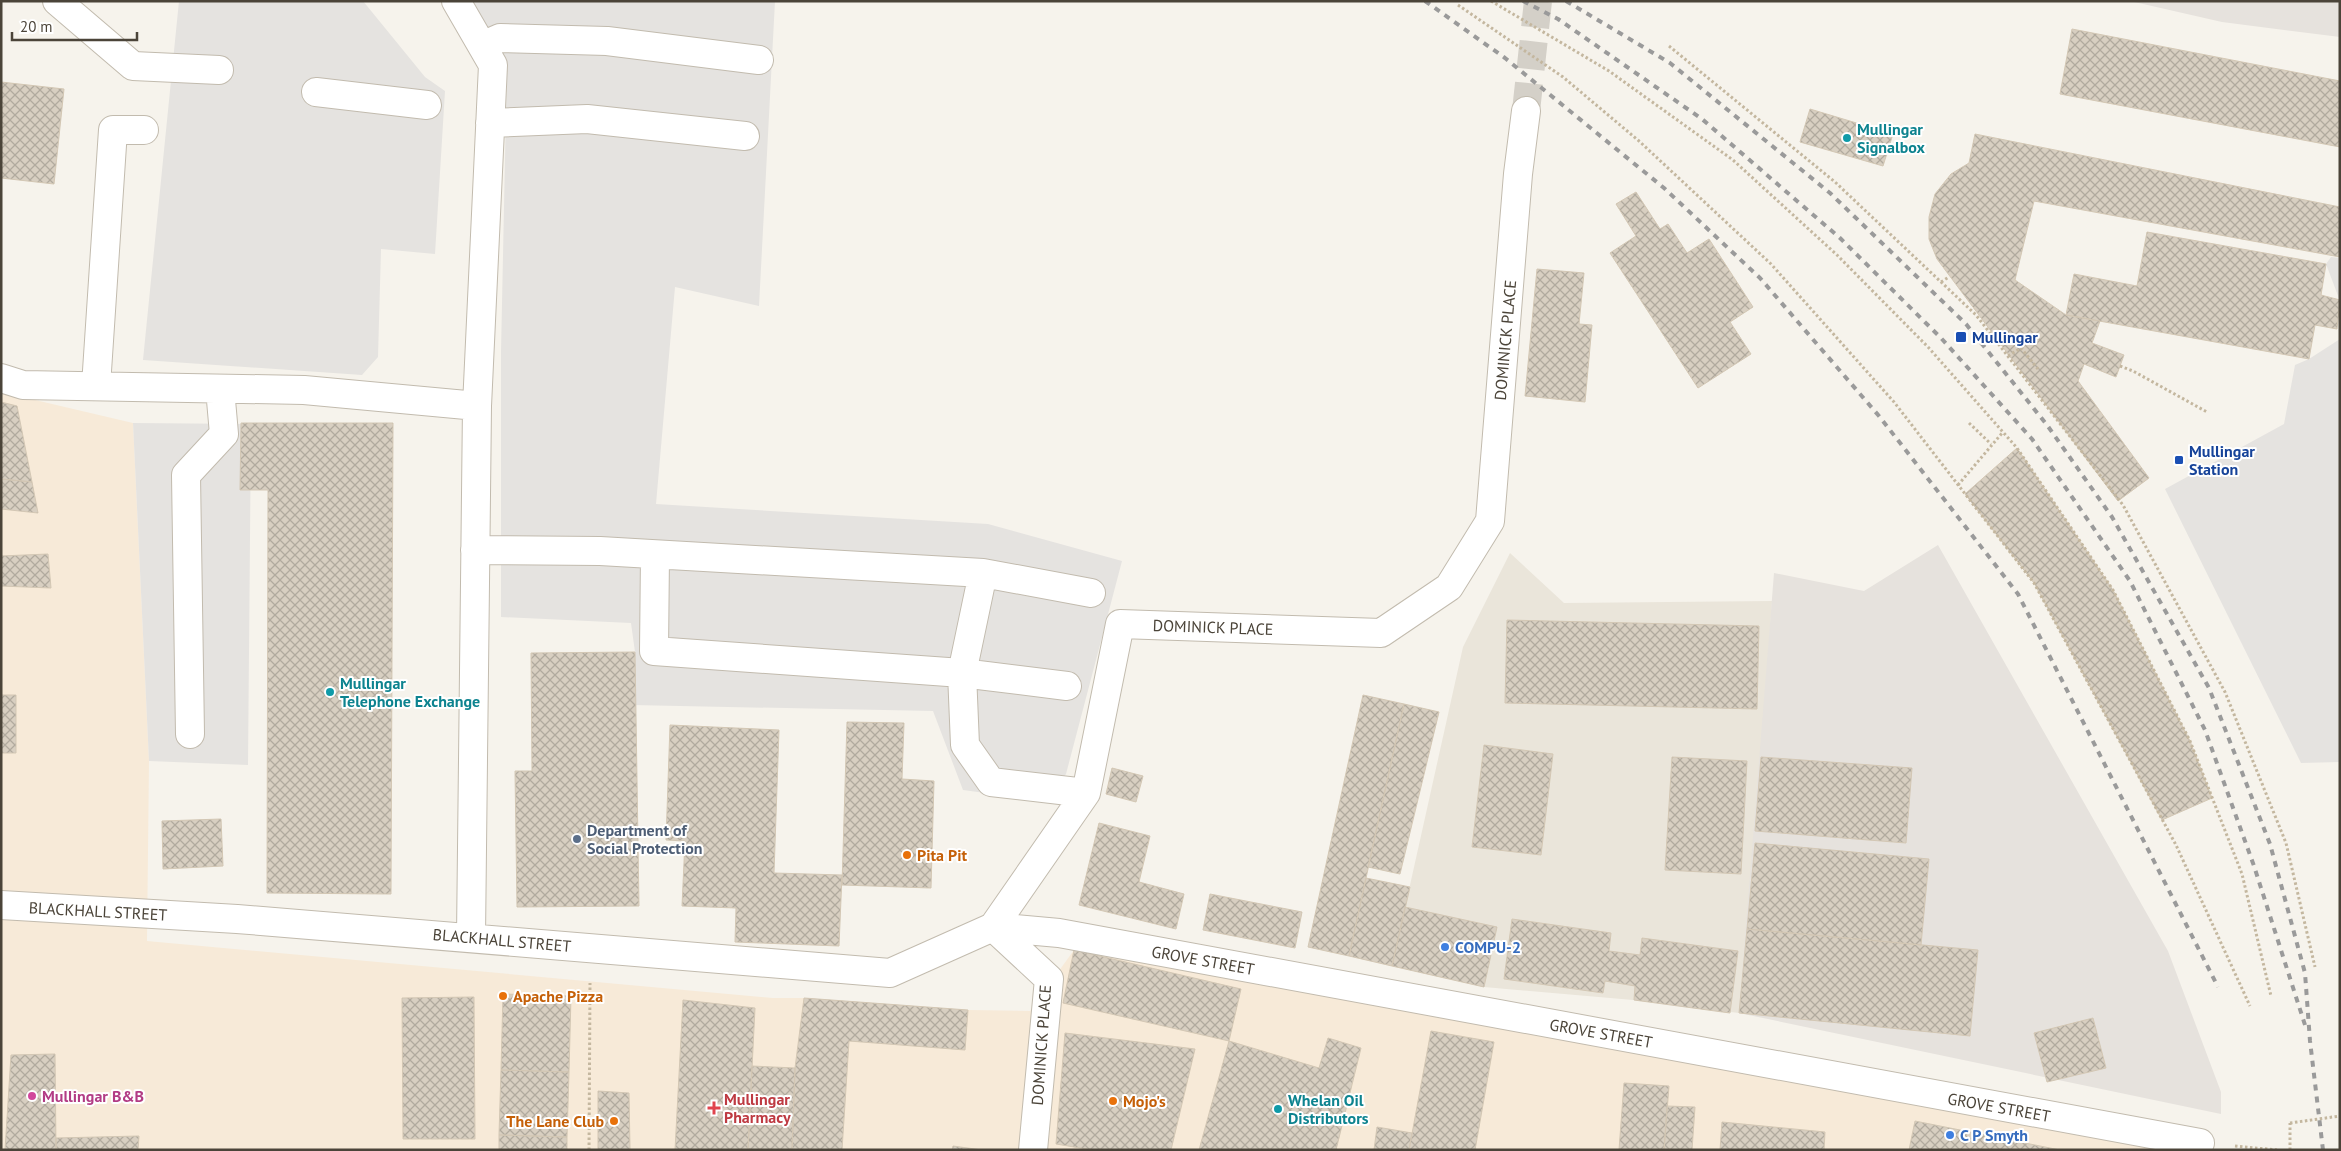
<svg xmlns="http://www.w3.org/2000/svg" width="2341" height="1151" font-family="'PT Sans',sans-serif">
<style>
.residential{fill:#eae5da}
.commercial{fill:#f7ead8}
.industrial{fill:#e6e2dd}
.parking{fill:#e5e3e0}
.building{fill:url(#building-cross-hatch);stroke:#d3c7b4}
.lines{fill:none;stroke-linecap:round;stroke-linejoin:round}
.minor-tunnel{stroke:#d4d0c8;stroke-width:28;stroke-dasharray:28 14;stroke-linecap:butt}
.minor-casing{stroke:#c2bbae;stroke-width:30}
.path{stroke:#c4b79f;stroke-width:3;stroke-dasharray:2.5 2.5;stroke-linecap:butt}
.minor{stroke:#fff;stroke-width:28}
.rail{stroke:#9a9a9a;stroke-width:4;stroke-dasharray:6 6;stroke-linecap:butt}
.path-bridge{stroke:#c4b79f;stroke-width:3;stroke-dasharray:2.5 2.5;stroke-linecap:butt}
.culture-dot{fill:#0f9aa8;stroke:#fff;stroke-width:2}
.transit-dot{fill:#1a4fb4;stroke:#fff;stroke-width:2}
.service-dot{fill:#5c6f8a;stroke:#fff;stroke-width:2}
.food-dot{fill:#e8710a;stroke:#fff;stroke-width:2}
.shop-dot{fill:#3f7fe0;stroke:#fff;stroke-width:2}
.hotel-dot{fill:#d1479c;stroke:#fff;stroke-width:2}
.health-dot{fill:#e0444e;stroke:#fff;stroke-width:2}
.labels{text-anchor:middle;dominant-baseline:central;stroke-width:4;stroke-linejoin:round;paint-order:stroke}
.culture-label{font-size:16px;font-weight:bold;fill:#0d838f;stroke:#fff;text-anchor:start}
.transit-label{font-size:16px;font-weight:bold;fill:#164399;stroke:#fff;text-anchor:start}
.street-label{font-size:16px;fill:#4b4439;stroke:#fff}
.service-label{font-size:16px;font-weight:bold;fill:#4e5e75;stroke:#fff;text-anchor:start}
.food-label{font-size:16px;font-weight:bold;fill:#c56008;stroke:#fff;text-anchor:start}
.shop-label{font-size:16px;font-weight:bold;fill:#366cbe;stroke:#fff;text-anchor:start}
.hotel-label{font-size:16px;font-weight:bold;fill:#b23c85;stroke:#fff;text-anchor:start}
.health-label{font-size:16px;font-weight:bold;fill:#be3a42;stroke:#fff;text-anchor:start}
</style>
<defs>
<pattern id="building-cross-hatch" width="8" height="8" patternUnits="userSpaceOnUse" patternTransform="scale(1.25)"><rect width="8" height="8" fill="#d8cfc1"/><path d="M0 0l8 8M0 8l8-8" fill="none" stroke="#b1aa9e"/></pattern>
</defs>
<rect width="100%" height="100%" fill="#f6f3ec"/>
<path class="residential" d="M1510,553L1564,603L1772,601L1755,843L1739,1013L1633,1000L1484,987L1392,966L1463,647Z"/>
<path class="commercial" d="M1,392L133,423L149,761L147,941L772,998H804L968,1010L1030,1011L1074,950L2185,1150H1Z"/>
<path class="industrial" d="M2130,1H2340V37L2222,22Z
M1938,545L2168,951L2221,1092V1114L1739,1013L1774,573L1864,591Z"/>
<path class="parking" d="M179,1H363L425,77L445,91L435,254L381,249L378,357L362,375L143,360Z
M471,1H775L759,306L675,287L656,504L988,524L1122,561L1066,774L1044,801L963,790L933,711L632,705L635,652L631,623L501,617V352L507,62Z
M2331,257L2340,258V301L2326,264Z
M2340,339V762L2301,763L2165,489L2284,424L2295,365L2309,359Z
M133,423L251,424L248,765L149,761Z"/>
<path class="building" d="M2072,29L2340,81V147L2060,94Z
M1,82L64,89L54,184L1,178Z
M1810,109L1893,134L1883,166L1800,142Z
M1975,134L2340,207V257L2034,201L2015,280L2066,315L2100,321L2092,343L2124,355L2116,377L2084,364L2078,381L2149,478L2118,501L1937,259L1929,239V217L1935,194L1951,174L1969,163Z
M1636,192L1660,229L1668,224L1687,253L1709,239L1753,307L1730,322L1751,354L1698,388L1610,253L1636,236L1616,204Z
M2147,232L2326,264L2321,295L2340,300L2337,329L2315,325L2309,359L2066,315L2074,274L2137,286Z
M1537,269L1584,273L1579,324L1592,325L1585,402L1525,396Z
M1,402L17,406L32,482L1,479Z
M241,423H393L391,894L267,893L268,490H240Z
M2017,448L2113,590L2190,741L2212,798L2162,820L2034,583L1965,494Z
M1,479L32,482L38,513L1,509Z
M48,554L51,588L1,586V556Z
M1507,620L1759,626L1757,709L1505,703Z
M635,652L639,906L517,907L515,771H532L531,653Z
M1,695H16V753H1Z
M1363,695L1404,704L1349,956L1308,947Z
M1404,704L1439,712L1400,874L1368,867Z
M847,722L904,723L902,779L934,781L931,888L842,885Z
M670,725L779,730L774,873L842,875L839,946L735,942L736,908L682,906L685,841L666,840Z
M1484,745L1553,754L1541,855L1472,847Z
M1672,757L1747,761L1741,874L1665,870Z
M1761,757L1912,768L1906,843L1755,831Z
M1112,768L1143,776L1136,802L1106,794Z
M221,819L223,866L163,869L162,821Z
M1099,823L1150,836L1139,882L1184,894L1176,929L1079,905Z
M1755,843L1929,859L1921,945L1747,929Z
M1366,878L1410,887L1392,966L1349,956Z
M1210,894L1302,912L1295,948L1203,930Z
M1405,907L1497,927L1484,987L1392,966Z
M1512,919L1611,933L1609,951L1640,955L1642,938L1738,951L1730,1013L1634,1000L1635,986L1605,981L1603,993L1504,979Z
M1747,929L1978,950L1970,1036L1739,1013Z
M1074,950L1241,989L1229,1041L1063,1003Z
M503,994L571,996L569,1072L501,1070Z
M474,997L475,1139H403L402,998Z
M804,998L968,1010L965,1050L849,1041L842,1150H792L795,1068Z
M683,1000L755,1008L748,1150H675Z
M2093,1018L2106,1068L2047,1082L2034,1033Z
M1431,1031L1494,1042L1475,1150H1409Z
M1065,1033L1195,1049L1171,1150H1092L1056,1144Z
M1328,1038L1361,1048L1336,1150H1199L1229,1041L1319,1068Z
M55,1054L56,1150H5L11,1055Z
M752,1066L795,1068L792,1150H748Z
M501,1070L569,1072L567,1137L499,1135Z
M1624,1083L1669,1086L1664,1150H1619Z
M598,1091L629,1093L630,1150H598Z
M1667,1106L1695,1107L1692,1150H1664Z
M1915,1121L2060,1150H1909Z
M1722,1122L1825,1132L1824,1150H1720Z
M1377,1127L1412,1133L1409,1150H1374Z
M499,1135L567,1137V1150H499Z
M139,1136L138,1150H56V1138Z
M953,1146L982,1150H952Z"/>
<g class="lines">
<path class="minor-tunnel" d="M1526,111L1538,1"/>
<defs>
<path id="minor" d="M57,1L133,66L219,70
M456,1L493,65L477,406L471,937
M482,46L500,38L607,41L759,60
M316,92L427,105
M490,123L587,119L745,136
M1,378L23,385L304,390L477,406
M96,386L113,130H144
M475,550L600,551L983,573L1091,593
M655,555L654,651L962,673L1067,686
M983,573L962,673L965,745L991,782L1086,793
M190,734L186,475L224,434L220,389
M1,905L237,919L890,973L993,927L1059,933L2200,1143L2195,1150
M993,927L1086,793L1120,624L1381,633L1449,587L1490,521L1518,174L1526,111
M993,927L1049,979L1033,1150"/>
</defs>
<use href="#minor" class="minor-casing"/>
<path class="path" d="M1491,1L1609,71L1733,160L1837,255L1928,347L2017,448L2113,590L2190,741L2242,874L2271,996
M1458,5L1563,77L1639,141L1771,264L1894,402L2034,583L2176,845L2250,1006
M1669,46L1835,182L1976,315L2123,505L2225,692L2286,843L2315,967
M1941,282L1949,277
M2008,356L2021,348L2038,369
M2120,366L2133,371L2207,412
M1969,423L1991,444
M1958,485L2003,432
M2235,1146L2277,1150
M589,1150L590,983
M2290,1150V1123"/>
<use href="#minor" class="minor"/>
<path class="rail" d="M1425,1L1505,58L1664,188L1760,278L1879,416L2018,594L2218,987
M1523,1L1558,19L1702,119L1840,238L1941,338L2032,439L2130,581L2205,730L2254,866L2305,1025
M1566,1L1670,63L1830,193L1966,324L2047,425L2112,517L2209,688L2270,844L2305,973L2310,1041L2323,1150"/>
<path class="path-bridge" d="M2290,1123L2340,1116"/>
</g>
<g class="culture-dot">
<circle cx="1847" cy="138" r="5"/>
<circle cx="330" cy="692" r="5"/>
<circle cx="1278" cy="1109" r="5"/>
</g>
<g class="transit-dot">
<rect x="1955" y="331" width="12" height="12" rx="2.5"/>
<rect x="2174" y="455" width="10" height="10" rx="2.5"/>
</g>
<circle class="service-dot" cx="577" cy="839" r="5"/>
<g class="food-dot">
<circle cx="907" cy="855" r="5"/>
<circle cx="503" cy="996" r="5"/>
<circle cx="1113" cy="1101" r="5"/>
<circle cx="614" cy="1121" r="5"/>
</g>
<g class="shop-dot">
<circle cx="1445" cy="947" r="5"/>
<circle cx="1950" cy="1135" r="5"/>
</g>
<circle class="hotel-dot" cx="32" cy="1096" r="5"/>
<path class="health-dot" d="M711.5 1100.5h5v5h5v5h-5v5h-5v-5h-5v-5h5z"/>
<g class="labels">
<g class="culture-label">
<text x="1857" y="129">Mullingar<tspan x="1857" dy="18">Signalbox</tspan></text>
<text x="340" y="683">Mullingar<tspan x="340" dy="18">Telephone Exchange</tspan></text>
<text x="1288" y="1100">Whelan Oil<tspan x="1288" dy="18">Distributors</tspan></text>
</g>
<g class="transit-label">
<text x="1972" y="337">Mullingar</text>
<text x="2189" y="451">Mullingar<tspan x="2189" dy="18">Station</tspan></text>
</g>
<g class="street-label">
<text transform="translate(1505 340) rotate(-85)">DOMINICK PLACE</text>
<text transform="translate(1213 627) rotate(2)">DOMINICK PLACE</text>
<text transform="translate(98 911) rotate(3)">BLACKHALL STREET</text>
<text transform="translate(502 940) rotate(5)">BLACKHALL STREET</text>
<text transform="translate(1203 960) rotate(10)">GROVE STREET</text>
<text transform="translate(1601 1033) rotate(10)">GROVE STREET</text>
<text transform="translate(1041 1045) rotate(-86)">DOMINICK PLACE</text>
<text transform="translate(1999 1107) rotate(10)">GROVE STREET</text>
</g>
<g class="service-label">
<text x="587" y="830">Department of<tspan x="587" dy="18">Social Protection</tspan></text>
</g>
<g class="food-label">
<text x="917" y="855">Pita Pit</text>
<text x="513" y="996">Apache Pizza</text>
<text x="1123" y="1101">Mojo's</text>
<text x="604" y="1121" text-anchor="end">The Lane Club</text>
</g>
<g class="shop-label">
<text x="1455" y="947">COMPU-2</text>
<text x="1960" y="1135">C P Smyth</text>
</g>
<g class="hotel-label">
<text x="42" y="1096">Mullingar B&amp;B</text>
</g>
<g class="health-label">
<text x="724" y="1099">Mullingar<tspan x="724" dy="18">Pharmacy</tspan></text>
</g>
</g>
<rect width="2341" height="1151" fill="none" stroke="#4b4439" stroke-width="5"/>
<path d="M12 32v8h125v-8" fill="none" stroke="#4b4439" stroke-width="2.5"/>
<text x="20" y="32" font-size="15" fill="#4b4439" stroke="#ffffff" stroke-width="4" paint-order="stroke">20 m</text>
</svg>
